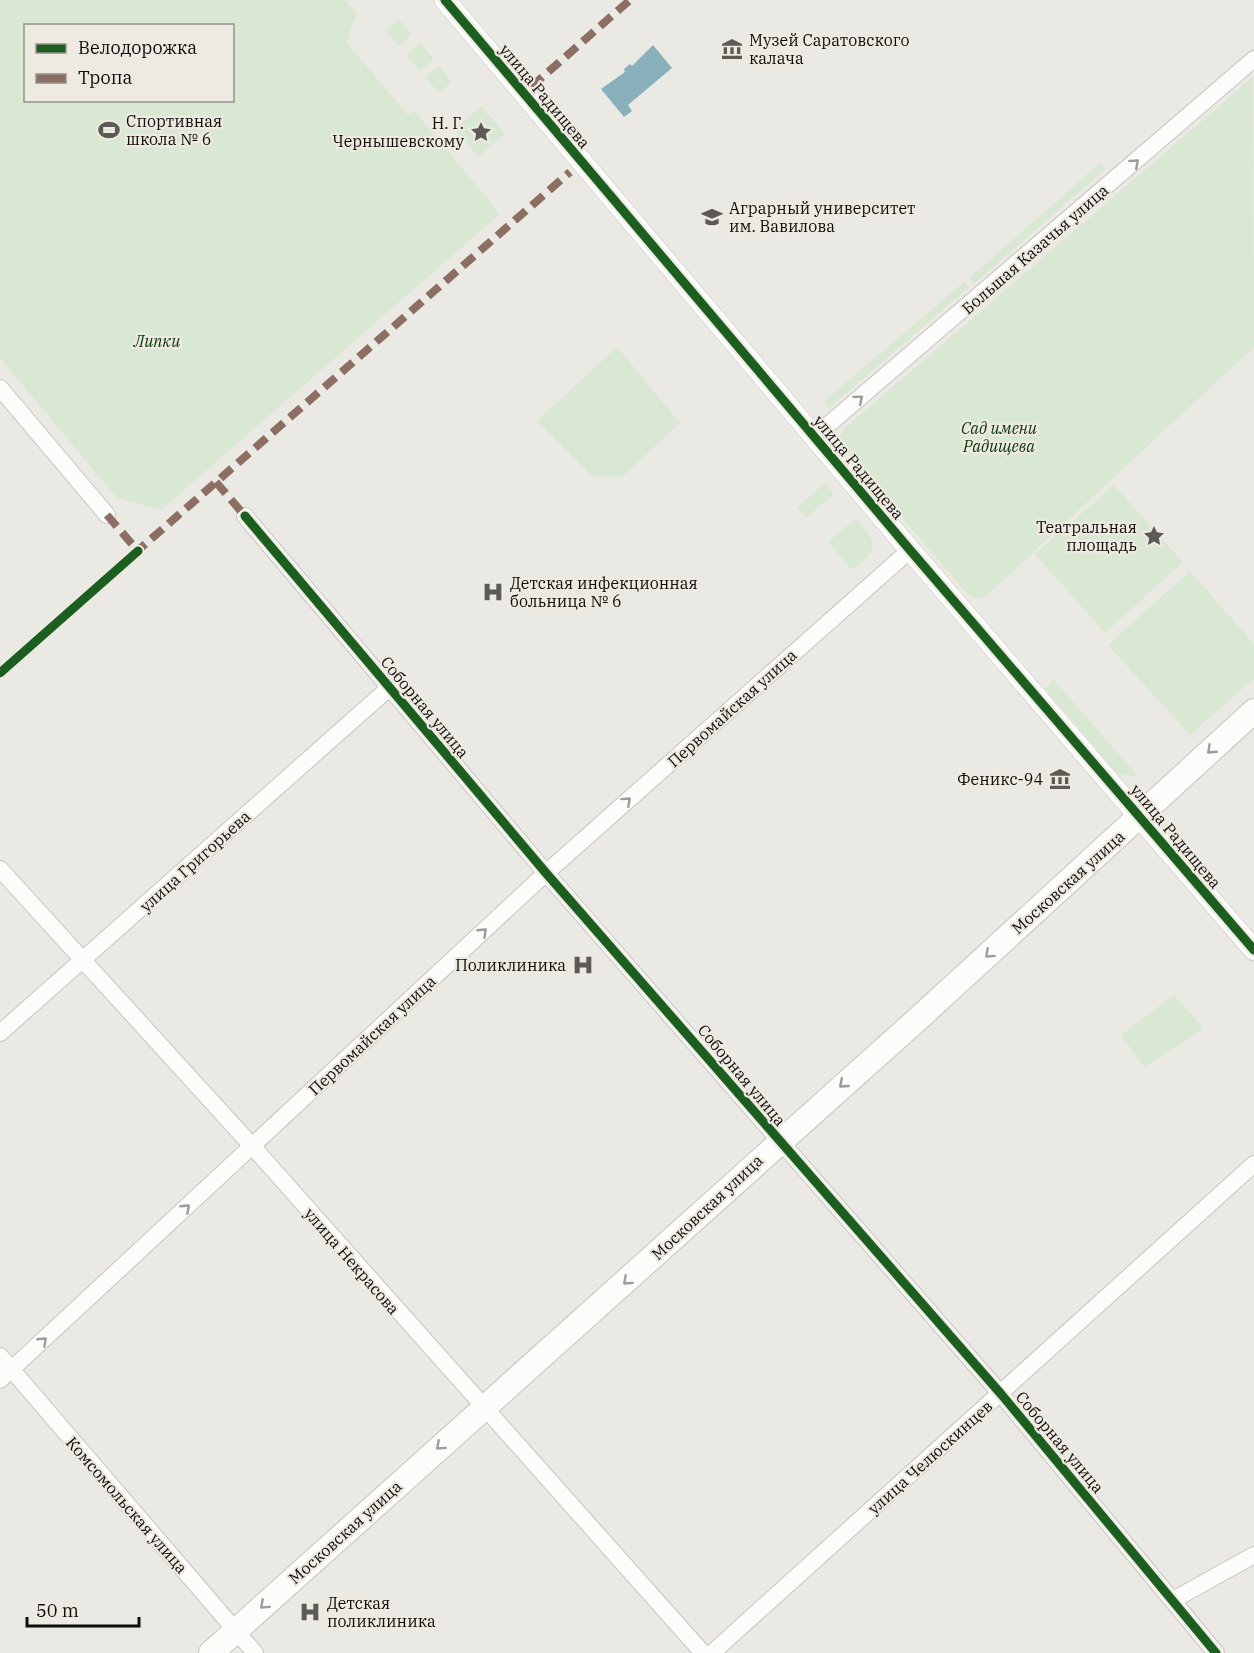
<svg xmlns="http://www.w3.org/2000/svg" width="1254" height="1653" font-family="'IBM Plex Serif',serif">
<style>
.green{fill:#d8e8d3;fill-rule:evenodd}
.water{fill:#89b0bb}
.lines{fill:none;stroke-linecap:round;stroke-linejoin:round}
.minor-casing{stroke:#c5c4c0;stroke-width:18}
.tertiary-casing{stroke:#c5c4c0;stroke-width:22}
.secondary-casing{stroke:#c5c4c0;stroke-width:26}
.minor{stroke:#fcfcfb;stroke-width:16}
.tertiary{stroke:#fcfcfb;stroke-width:21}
.secondary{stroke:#fcfcfb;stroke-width:24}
.quiet{stroke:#8d6e63;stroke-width:8;stroke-dasharray:15 8;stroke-linecap:butt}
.cycleway-casing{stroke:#eeeae1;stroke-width:13}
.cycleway{stroke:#1b5e20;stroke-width:9}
.oneway{stroke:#9d9c9b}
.labels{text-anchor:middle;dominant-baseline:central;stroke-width:4.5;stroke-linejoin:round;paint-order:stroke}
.poi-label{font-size:16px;fill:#0e0d0a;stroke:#eeeae1;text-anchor:start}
.street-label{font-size:16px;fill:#0e0d0a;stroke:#eeeae1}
.park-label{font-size:16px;font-style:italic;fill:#093903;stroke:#eeeae1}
</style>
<rect width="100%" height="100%" fill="#ebe9e4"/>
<path class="green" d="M0,0H345L358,15L351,26L347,43L408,115L414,110L500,214L161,510L117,498L0,358ZM26,26H232V100H26Z
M399,19L412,35L398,46L385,30Z
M420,43L434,59L420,71L406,55Z
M439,66L452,82L439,93L425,77Z
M1253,77L1254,347L984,598L976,599L968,595L841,445L840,435L845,428Z
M482,106L505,134L478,157L454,129Z
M1100,163L1105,169L974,284L969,278Z
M964,282L969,287L829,408L823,402Z
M617,347L680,423L622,477L592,476L537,421Z
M825,483L834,494L806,518L797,507Z
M1114,485L1183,562L1105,633L1035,554Z
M856,518C878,546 881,547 852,570L828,542Z
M1190,571L1254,644V678L1190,735L1108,645Z
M1054,680L1138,776L1118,774L1045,688Z
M1174,995L1204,1029L1144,1067L1121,1035Z"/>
<path class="water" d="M653,45L672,68L628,105L632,111L624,117L601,89L625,72L624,69L630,64L632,66Z"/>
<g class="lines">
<defs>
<path id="minor" d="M0,388L107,515
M814,437L1254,59
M245,516L546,873L1001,1394L1216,1653
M0,869L252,1146L703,1653
M0,1033L389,688
M0,1356L255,1653
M0,1380L546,873L910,550
M1173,1600L1254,1555
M712,1653L1254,1164"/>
<path id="tertiary" d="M445,0L910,550L1254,950"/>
<path id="secondary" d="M211,1653L920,1017L1254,711"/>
</defs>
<use href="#minor" class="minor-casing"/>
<use href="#tertiary" class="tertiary-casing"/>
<use href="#secondary" class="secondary-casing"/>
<use href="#minor" class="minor"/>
<use href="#tertiary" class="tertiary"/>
<use href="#secondary" class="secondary"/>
<path class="quiet" d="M531,87L630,0
M216,482L245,516
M107,515L138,551
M134,554L570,172"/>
<defs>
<path id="cycleway" d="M445,0L910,550L1254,950
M245,516L546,873L1001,1394L1216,1653
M0,673L138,551"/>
</defs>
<use href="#cycleway" class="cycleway-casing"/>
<use href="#cycleway" class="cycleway"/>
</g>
<defs><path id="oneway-chevron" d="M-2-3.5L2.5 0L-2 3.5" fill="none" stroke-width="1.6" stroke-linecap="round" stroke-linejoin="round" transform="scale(1.5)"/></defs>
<g class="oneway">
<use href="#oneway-chevron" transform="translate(1135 163) rotate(-41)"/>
<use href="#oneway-chevron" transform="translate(859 399) rotate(-40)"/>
<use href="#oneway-chevron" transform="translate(1211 750) rotate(137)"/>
<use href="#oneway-chevron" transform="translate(627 801) rotate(-42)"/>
<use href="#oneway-chevron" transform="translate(483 932) rotate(-43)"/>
<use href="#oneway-chevron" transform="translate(989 954) rotate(138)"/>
<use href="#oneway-chevron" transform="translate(843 1084) rotate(139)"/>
<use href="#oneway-chevron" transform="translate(186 1208) rotate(-43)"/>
<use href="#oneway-chevron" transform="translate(627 1281) rotate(138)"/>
<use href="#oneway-chevron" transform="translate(43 1341) rotate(-43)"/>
<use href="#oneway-chevron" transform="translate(440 1446) rotate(138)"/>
<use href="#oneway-chevron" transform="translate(264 1605) rotate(138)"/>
</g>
<defs>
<symbol id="museum-bare" viewBox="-9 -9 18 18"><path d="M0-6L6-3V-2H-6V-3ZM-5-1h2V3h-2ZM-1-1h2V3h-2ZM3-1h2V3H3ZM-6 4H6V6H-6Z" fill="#5b5a56" stroke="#eeeae1" stroke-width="2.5" paint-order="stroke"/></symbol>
<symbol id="stadium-bare" viewBox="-9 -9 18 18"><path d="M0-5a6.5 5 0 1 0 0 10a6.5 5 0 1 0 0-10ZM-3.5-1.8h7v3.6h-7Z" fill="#5b5a56" stroke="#eeeae1" stroke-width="2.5" paint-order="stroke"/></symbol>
<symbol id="sight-bare" viewBox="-9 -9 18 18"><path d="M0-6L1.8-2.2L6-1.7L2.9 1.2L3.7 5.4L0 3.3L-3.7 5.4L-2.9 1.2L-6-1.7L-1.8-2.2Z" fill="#5b5a56" stroke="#eeeae1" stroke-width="2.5" paint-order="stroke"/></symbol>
<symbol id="university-bare" viewBox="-9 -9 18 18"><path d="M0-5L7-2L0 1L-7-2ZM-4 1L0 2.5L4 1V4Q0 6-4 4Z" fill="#5b5a56" stroke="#eeeae1" stroke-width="2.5" paint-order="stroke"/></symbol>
<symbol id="hospital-bare" viewBox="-9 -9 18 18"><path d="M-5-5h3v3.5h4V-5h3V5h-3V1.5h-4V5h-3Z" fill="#5b5a56" stroke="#eeeae1" stroke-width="2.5" paint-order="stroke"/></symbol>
</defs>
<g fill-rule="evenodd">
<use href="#museum-bare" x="717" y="34" width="30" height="30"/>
<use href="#stadium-bare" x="94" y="115" width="30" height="30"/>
<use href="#sight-bare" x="466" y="117" width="30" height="30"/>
<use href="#university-bare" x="697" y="202" width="30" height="30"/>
<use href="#sight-bare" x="1139" y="521" width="30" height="30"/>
<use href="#hospital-bare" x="478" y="577" width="30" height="30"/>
<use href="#museum-bare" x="1045" y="764" width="30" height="30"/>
<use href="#hospital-bare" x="568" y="950" width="30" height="30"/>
<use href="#hospital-bare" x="295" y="1597" width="30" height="30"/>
</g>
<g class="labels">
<g class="poi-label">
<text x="749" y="40">Музей Саратовского<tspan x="749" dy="18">калача</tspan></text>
<text x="126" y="121">Спортивная<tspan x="126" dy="18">школа № 6</tspan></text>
<text x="464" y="123" text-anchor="end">Н. Г.<tspan x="464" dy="18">Чернышевскому</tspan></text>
<text x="729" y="208">Аграрный университет<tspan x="729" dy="18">им. Вавилова</tspan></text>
<text x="1137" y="527" text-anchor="end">Театральная<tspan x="1137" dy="18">площадь</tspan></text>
<text x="510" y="583">Детская инфекционная<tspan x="510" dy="18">больница № 6</tspan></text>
<text x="1043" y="779" text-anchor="end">Феникс-94</text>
<text x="566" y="965" text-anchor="end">Поликлиника</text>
<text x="327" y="1603">Детская<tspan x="327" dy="18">поликлиника</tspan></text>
</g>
<g class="street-label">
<text transform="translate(545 96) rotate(50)">улица Радищева</text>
<text transform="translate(1035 249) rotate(-41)">Большая Казачья улица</text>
<text transform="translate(859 467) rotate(50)">улица Радищева</text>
<text transform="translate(425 707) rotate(50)">Соборная улица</text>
<text transform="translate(732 708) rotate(-42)">Первомайская улица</text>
<text transform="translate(1176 836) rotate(50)">улица Радищева</text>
<text transform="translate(195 861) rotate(-42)">улица Григорьева</text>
<text transform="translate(1068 882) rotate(-42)">Московская улица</text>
<text transform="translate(372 1035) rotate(-43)">Первомайская улица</text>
<text transform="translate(742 1075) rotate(50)">Соборная улица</text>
<text transform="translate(707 1207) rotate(-43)">Московская улица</text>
<text transform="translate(352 1261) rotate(49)">улица Некрасова</text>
<text transform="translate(1060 1442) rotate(50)">Соборная улица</text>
<text transform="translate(930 1457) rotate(-42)">улица Челюскинцев</text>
<text transform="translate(127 1505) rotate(49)">Комсомольская улица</text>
<text transform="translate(345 1532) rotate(-42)">Московская улица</text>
</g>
<g class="park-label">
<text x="157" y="341">Липки</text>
<text x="999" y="428">Сад имени<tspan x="999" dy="18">Радищева</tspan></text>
</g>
</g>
<rect x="24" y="24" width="210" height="78" fill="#eeeae1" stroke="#94928b" stroke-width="1.5"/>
<rect x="36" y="44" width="30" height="9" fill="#1b5e20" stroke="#94928b" stroke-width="1.5"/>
<text x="78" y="54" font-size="18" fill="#0e0d0a">Велодорожка</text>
<rect x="36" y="74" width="30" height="9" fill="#8d6e63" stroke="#94928b" stroke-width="1.5"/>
<text x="78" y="84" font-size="18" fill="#0e0d0a">Тропа</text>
<path d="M27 1617v9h112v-9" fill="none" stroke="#0e0d0a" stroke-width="3"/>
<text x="36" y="1617" font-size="18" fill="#0e0d0a" stroke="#eeeae1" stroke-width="4.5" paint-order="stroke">50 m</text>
</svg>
